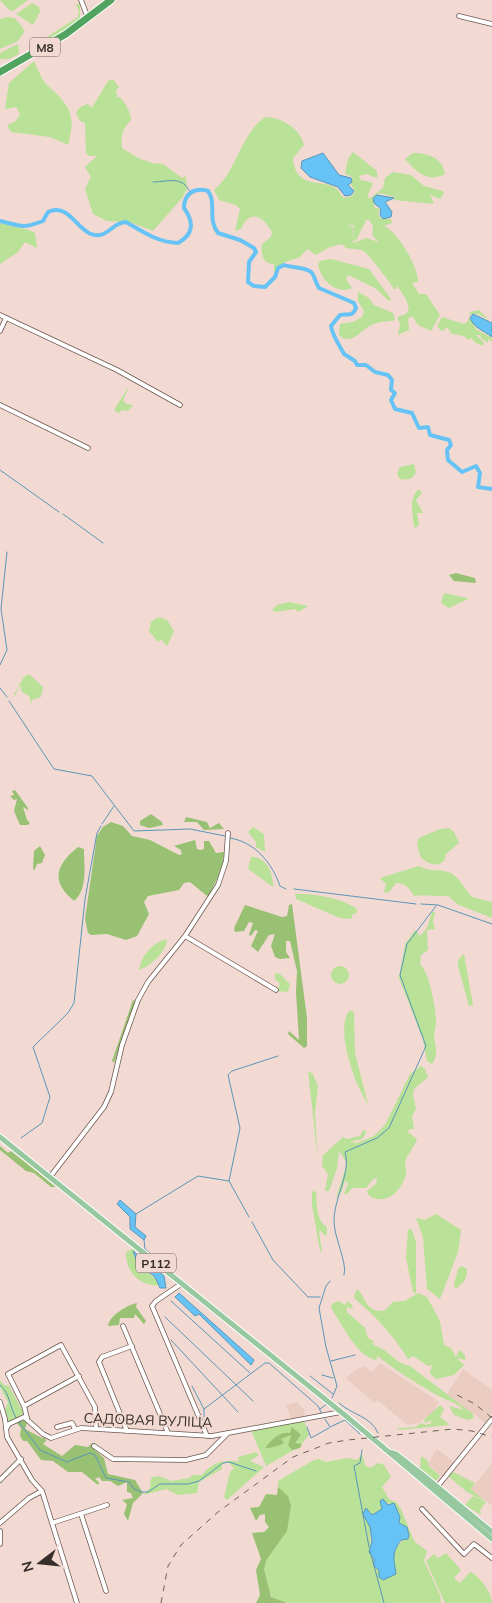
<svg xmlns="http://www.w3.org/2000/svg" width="492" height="1603" font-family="Mulish,sans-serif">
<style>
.built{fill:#ebccc1}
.green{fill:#b9e197;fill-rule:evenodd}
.forest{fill:#98c173}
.water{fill:#67c3f5;stroke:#5996b8}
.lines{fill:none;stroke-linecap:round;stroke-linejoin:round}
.stream{stroke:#5996b8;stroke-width:1}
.river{stroke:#67c3f5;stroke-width:4}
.minor-casing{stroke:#6b5750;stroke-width:5.5}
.major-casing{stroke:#fff;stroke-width:7}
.highway-casing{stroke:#fff;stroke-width:9}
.minor{stroke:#fff;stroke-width:4}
.major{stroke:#97c8a0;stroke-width:5}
.highway{stroke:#52a360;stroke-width:7}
.rail{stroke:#6c5f5a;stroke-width:1;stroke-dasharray:6 6;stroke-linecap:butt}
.labels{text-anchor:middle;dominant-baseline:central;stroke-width:4;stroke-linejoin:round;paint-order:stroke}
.shield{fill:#f2dad2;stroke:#6f625d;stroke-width:1}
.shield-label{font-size:12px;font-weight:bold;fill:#372e2b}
.street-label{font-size:14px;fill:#372e2b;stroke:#f2dad2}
</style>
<rect width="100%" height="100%" fill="#f2dad2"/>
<path class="built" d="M380,1363L439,1402L433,1412L419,1423L408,1425L377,1400L374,1403L346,1378L357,1369L364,1366L372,1372Z
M463,1369L492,1390V1413L485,1423L447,1394Z
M297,1402L304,1410L305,1416L292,1421L286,1405Z
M437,1449L455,1463L443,1478L428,1464Z
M492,1463V1506L471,1489Z"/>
<path class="green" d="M0,0H28L13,11L9,10Z
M32,3L39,7L40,12L33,25L16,14Z
M80,3V20L45,44L42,40L78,17L79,11L76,5Z
M7,17L15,18L25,31L18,41L0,49V19Z
M18,44L19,54L9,59H0V53Z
M34,61C38,69 41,79 47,85C69,105 77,114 68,145L50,137L11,132L7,125L16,121L20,114L16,107L5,109L9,83Z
M113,79L119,87L116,91L117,97H120C125,103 131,112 131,120C122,129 121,136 122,148L138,158L152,163L163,164L182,178L186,176L187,189L182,198L153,231L130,222L107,221L93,214L85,189L91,177L85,167L97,156H89L86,153L85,123L80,121L76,113C79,107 82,106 88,104L92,108L108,81Z
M266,117C281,117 301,129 304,145L293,158C295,191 324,178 337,189C340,192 341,196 344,198L352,196L355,191L351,185L352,177L345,174L348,159L353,152L377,171V178L366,174L359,176L361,180L373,183L368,195L369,199L383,188L385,178L393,172L411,175L424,186L443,191L444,193L440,199L430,195L434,204C420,203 407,201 394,200L395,197L380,193L372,198L375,208L380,209L378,214L381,219H391L392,223L384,226C398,232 418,266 418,282L412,283L419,294H426L440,315L431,331L418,325L412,316L408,319L409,330L398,335L400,324L397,317L406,314L409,309L406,299L396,284L397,289H394C390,282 367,252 362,250C357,249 351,249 346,248L342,244L330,247L316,255L307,249L300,257L285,262L274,274V264C262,264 261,253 262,244L271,237L272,232C263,215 249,209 241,229L235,231L240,209L236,205L219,200L214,190C237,172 242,130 266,117ZM366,220H369L373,226L372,235L379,242L366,238L353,243V227L348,225H354L353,240L356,241Z
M413,153C428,153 443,158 445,174C427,183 417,172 405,159Z
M0,223L29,230L35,233L37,248L25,242L18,252L0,264Z
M331,259L369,269L391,299L389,301L375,288L348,275L346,279L352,288C336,295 321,280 318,265L320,261Z
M358,292L369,298L374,305L393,313L395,320C386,322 380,321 371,325C361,330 358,340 344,339L339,335L340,324L353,322L362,317L364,311L358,301Z
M479,310L489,320L478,314H471L469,317L477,330L492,338V342L488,339V343L481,338L480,335H476L484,343L483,346L476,343L471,338L468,340L464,336L452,334L447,327L443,331L440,330L437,326L442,317L464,324L468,321L470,312Z
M130,385L123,400L126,404L133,405L128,411L122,410L119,413L115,411V408Z
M414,464L416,472C413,480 405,481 399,478L397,473L400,467Z
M419,489L422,493L416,500L423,513H417L419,524L416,528L414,527C413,514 408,498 419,489Z
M444,593L467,598L468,599L449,608L441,603Z
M289,602L308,606L298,612L295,609L276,612L272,610L277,605Z
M158,617L167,620L174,631L167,646L161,639L158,642L149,631L151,622Z
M29,674L43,687L41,697L32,700V704L29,696L21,691V687L19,686L15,696L14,694L24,677Z
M253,827L264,834L265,852L256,847V842L248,832Z
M449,828L454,832L459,843L446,854L444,861C436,868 428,863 421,858L417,845L419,838L440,829Z
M251,857C266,856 274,874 273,887L248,869Z
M419,866C429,872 441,869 451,873C460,878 465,890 472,897L492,902V918L459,905L448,896C436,897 426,894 414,896C409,888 406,883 396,883L388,893L384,892L386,884L380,878Z
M295,894C313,893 343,898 357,909V913L353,914L351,919L340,918L296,899Z
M432,912H435L433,923L435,929L427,930L428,950L421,955L420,965C429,970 436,1009 436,1021C436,1026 434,1032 434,1037C435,1047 439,1055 432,1064L427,1061L423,1040L399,978L405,944L415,930L420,936L427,928Z
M167,939C167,951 150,967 139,970C141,956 153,942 167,939Z
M464,954L473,1005L469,1006L458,966V960Z
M331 975a9 9 0 1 1 18 0a9 9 0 1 1-18 0Z
M275,973L280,974L290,984L288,992L277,991L280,984L275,979Z
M349,1011H353L354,1013L355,1053L368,1104C355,1086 335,1030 349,1011Z
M421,1066L425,1069L428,1077L414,1089L413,1094L416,1109L412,1116L414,1129H409L408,1132L417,1139C414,1148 409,1152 406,1159C404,1165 407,1170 406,1175C402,1187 392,1201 379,1199C373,1198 369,1198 367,1191L376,1184L377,1178L373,1179L366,1188H352L347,1194H344L348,1184L345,1180L342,1191L336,1198L347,1163L339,1151L337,1168L329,1191H325L328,1174L322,1166L323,1155L343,1137L347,1139L360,1136L364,1129L366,1133L362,1139L349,1142L357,1143L374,1136L385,1125L410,1074Z
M308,1071L313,1074L318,1087L315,1113L318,1160Z
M312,1191L316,1192C317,1203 316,1221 327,1227L326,1237L320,1230L319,1232L322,1252L320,1251L312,1205Z
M436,1214L461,1230L458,1252L440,1299L427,1289L423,1237L416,1218L425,1220Z
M411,1228L416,1242V1293L413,1292L406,1258L408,1230Z
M134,1248L139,1267L158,1280L159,1285C140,1287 125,1271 126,1252Z
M462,1266L467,1269C468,1278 462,1285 455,1289L454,1284L458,1269Z
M357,1289C367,1297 363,1311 384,1311L393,1302L405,1301L418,1293L427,1297L440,1321L444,1345L451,1348L456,1357L459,1350L465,1355V1360L457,1358L464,1365L454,1375L436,1379L430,1373L432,1365L428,1366L413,1356L408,1359C394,1336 375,1315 355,1299L354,1296Z
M338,1301L346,1305L348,1301L352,1305L353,1309L347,1307V1312L365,1328L368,1338L375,1342L372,1343L375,1346C387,1348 396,1364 410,1366L473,1414L474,1418L468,1420L454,1415L449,1406L464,1410C456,1402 447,1401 437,1395C421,1386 391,1368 378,1356L376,1360C357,1357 342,1324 331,1308L332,1304Z
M0,1380L4,1385L9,1386L25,1415L10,1422C2,1416 5,1410 8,1402L0,1387Z
M440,1405L444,1409L440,1417L450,1425L398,1430L399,1428L416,1427L421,1423L426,1425L431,1423V1420L425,1423L424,1420Z
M304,1421L309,1435L299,1447L266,1466L251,1430Z
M256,1452L259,1455L250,1461L264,1467L227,1500L224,1497L230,1472L234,1468L228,1462L222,1464V1469L199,1482L197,1493L178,1495L166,1489L144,1495L151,1486L150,1482L152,1477L159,1476L172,1481L189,1478L193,1475H202C211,1463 225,1458 239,1462L238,1457Z
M362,1454L365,1465L370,1468L378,1463L384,1465L391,1477L382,1487L389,1499L396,1502L401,1509L414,1541L427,1551L424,1561L440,1595L441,1603H287L273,1599L265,1582L264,1569L267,1559L286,1531L291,1506L278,1487V1481L314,1460L319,1459L326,1462L347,1458L357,1460ZM385,1502L390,1504L399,1523L407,1527L409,1532L394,1551L393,1565L383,1580L379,1577V1570L374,1566L371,1552L370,1527L365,1512L367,1509L372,1515L382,1509L381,1503Z
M421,1456L428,1461V1465L440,1476L436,1481L420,1468Z
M453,1472L475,1483L471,1489L485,1501L467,1492L448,1476Z
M473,1496L486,1502L480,1510L481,1515L465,1505Z
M446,1553L461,1570L454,1578L460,1583L470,1572C479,1575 492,1593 492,1603H445L426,1561L434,1554L438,1558Z"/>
<path class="forest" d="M456,573L475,578L476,583L454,581L449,575Z
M15,790L28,808V810L23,807L27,820L30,823L28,825H20L14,811L17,799L14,800L10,796L14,795L12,791Z
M151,814L162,822L163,825L149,828L140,825V821Z
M186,817L207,822L210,828L219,823L224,829L204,830L197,822H184Z
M111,822L123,826L132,836L150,840L179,855L182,854L181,850L174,846L195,840L197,849L200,850L204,849V841H209L216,853L224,852L222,869L209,895L207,896L190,882L184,883L179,890L148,896L144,902L149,914L137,936L126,940L107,934L91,935L88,933L85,919L97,836L103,827Z
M40,846L45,855L42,863L37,864L34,871L33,868L34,851Z
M78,847L84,849C84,866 88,890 74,901C50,881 56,865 78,847Z
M292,904L307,1018V1046L304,1048L288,1034L289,1031L299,1040L296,992L297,971L290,941H286V952L290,958L280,959L275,957L271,946L275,934L269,935L258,952L251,946L258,931L255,930L251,936L249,935L253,923L249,922L244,931L235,932L234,928L245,905L282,917L287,916L289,905Z
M133,1000L136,1001L114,1063L112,1061Z
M0,1146L8,1153L11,1151L56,1187H51L34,1173L26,1171L0,1150Z
M137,1303L136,1307L146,1321L144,1324L135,1314L134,1318H120L119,1325L108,1326C109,1316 127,1305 137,1303Z
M20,1418L27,1423L25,1429L42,1438H45L46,1441L43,1444L62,1456L75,1445L88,1447L92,1443L95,1450L104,1458L108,1474L135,1480L143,1493L133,1503L128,1521L124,1514L127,1504L122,1500L133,1498L131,1493L127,1492V1482L118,1486L110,1481H102L99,1477L95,1479L99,1482L98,1485L82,1472H68L53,1461L41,1460L27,1441H23L20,1436L21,1428L16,1422Z
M292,1427L301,1435L295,1443L302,1444L300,1448L292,1450L288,1445L291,1436L290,1435L281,1439L284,1443C281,1445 269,1449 265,1448C271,1441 278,1431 290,1433Z
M278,1487L288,1496L291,1506L287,1531L267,1559L264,1569L271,1597L287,1603H256L260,1595L256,1570L261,1559L252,1533L264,1532L269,1527L265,1522V1514L260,1515L256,1521L250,1508L259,1507L266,1494L277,1495Z"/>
<path class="water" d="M323,153L339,175L351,178L352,182L348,185L354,191L351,195L345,196L338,187L310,177L301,168L302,161Z
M377,195L394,198L385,202L392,212L391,217L383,219L380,215L381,209L374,203L373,198Z
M473,314L492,323V337C483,330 475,329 470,318Z
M120,1200L136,1214L135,1227L146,1236L144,1240L130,1229V1217L117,1204Z
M133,1251L164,1276L166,1288H160C154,1274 154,1274 140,1270Z
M179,1293L254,1360L251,1365L199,1314L195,1316L175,1297Z
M383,1499L388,1505L394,1503L400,1517L399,1523L407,1527L409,1535L408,1539L401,1540C391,1554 394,1559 396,1574L383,1580L379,1577V1570L374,1566V1559L369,1552L372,1541L370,1527L363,1514L366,1508L372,1515L382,1509L380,1501Z"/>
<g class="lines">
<path class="stream" d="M153,182C168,182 182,175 190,192
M0,470L59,512
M63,514L103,543
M0,665L7,650L1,609L7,552
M0,688L7,697
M9,701L54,769L92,776L134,831L190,829L225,836
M102,824L114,806
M230,838C255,842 272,863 280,886L286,889
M294,889L416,904
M421,904L438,905L492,924
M21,1138L42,1123L50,1097L33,1047L68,1013L74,1003L85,899L97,833L101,826
M136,1214L198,1176L229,1181
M249,1217L229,1181L240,1128L228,1075L232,1071L278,1056
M252,1222L273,1260L308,1297H320
M144,1240L145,1249L159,1261
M344,1275C348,1263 333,1236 334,1219C335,1196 351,1173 345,1152L377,1138L389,1128L426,1046L400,975L407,944L436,906
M330,1281L326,1286L319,1308L326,1347L337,1386L332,1398
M171,1301L250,1373
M165,1317L253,1401
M171,1340L238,1412
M331,1361L355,1355
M322,1375L333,1378
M310,1376L333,1394
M0,1385C11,1394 9,1408 17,1419
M192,1386L204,1409V1417
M339,1403C352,1415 371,1416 378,1433
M204,1409L265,1363H269L318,1406L322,1414
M320,1409L327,1404
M325,1419L330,1427L345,1420L360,1434
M19,1422L40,1450L67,1462L90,1453L95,1455L106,1478L129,1482L134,1489L142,1492H148L160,1484H188L199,1481L223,1463L229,1462L256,1471
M307,1427L311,1438L329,1428
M362,1450L360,1463L354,1466L369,1547
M370,1551L384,1603"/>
<path class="river" d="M0,221C21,226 22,229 43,221L48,212C68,203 76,228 91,234C107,240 112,222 126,222C143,232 157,242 178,243C194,234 194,222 184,208C184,194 194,187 208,191C217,203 207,219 218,233L240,240L254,248L256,252L249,262L248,282L254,286L265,287L275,277L278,268L284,265C291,268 308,267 312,273C315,278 316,283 319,288L354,303L356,308C352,318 348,313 340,315L331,326C332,335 340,346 344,354L355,361L357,365H366L375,372L388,375L392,380L391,390L395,393L391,400L395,409L412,413L419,428L428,427L430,435L449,440L451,445L447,450L448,460L462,472L476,466L480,473L478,487L492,489"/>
<defs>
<path id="minor" d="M81,0L88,18
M459,16L492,24
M0,315L117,370L180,405
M0,331L6,318
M0,405L88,448
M185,936L276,990
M50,1177L104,1107L111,1092L122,1045L138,1000L148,982L185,936L218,885L226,861L228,833
M181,1284L156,1301L152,1306L207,1436
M123,1326L168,1433
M0,1402L5,1419
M24,1406L8,1374L61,1345L95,1407L96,1429
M27,1418L24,1406L79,1376
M5,1419L7,1437L32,1480L42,1491L77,1603
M57,1427L72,1423L75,1429
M6,1429L9,1424L24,1417L43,1434L51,1438L81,1428L212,1436L341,1412
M127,1431L99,1362L102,1357L132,1346
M94,1446L113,1459L186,1460L206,1455L228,1433
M0,1480L21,1459
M437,1487L492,1419
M422,1509L464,1554L474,1544L492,1558
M81,1514L106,1591
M0,1523L29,1498L42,1491
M52,1523L107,1505
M0,1531V1544"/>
<path id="major" d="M0,1137L346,1416L492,1539
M389,1452L396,1454L423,1475L492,1532"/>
<path id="highway" d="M0,72L66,34L111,0"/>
</defs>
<use href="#minor" class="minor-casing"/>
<use href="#major" class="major-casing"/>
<use href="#highway" class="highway-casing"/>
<use href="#minor" class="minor"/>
<use href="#major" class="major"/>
<use href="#highway" class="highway"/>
<path class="rail" d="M457,1395L475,1404L492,1418
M161,1603L168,1566L181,1545L218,1512L293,1457L329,1443L348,1440L453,1429L472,1431L492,1437"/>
</g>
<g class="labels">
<g class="shield">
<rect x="30" y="37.5" width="30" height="19" rx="4"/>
<rect x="136" y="1253.5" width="40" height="19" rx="4"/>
</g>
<g class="shield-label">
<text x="45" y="47">М8</text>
<text x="156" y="1263">Р112</text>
</g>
<g class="street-label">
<text transform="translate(148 1420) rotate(2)">САДОВАЯ ВУЛІЦА</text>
</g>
</g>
<g transform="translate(40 1563) rotate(254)" stroke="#f2dad2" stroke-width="4" paint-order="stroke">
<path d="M0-4L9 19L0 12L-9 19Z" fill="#372e2b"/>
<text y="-8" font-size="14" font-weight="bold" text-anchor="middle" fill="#372e2b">N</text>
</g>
</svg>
